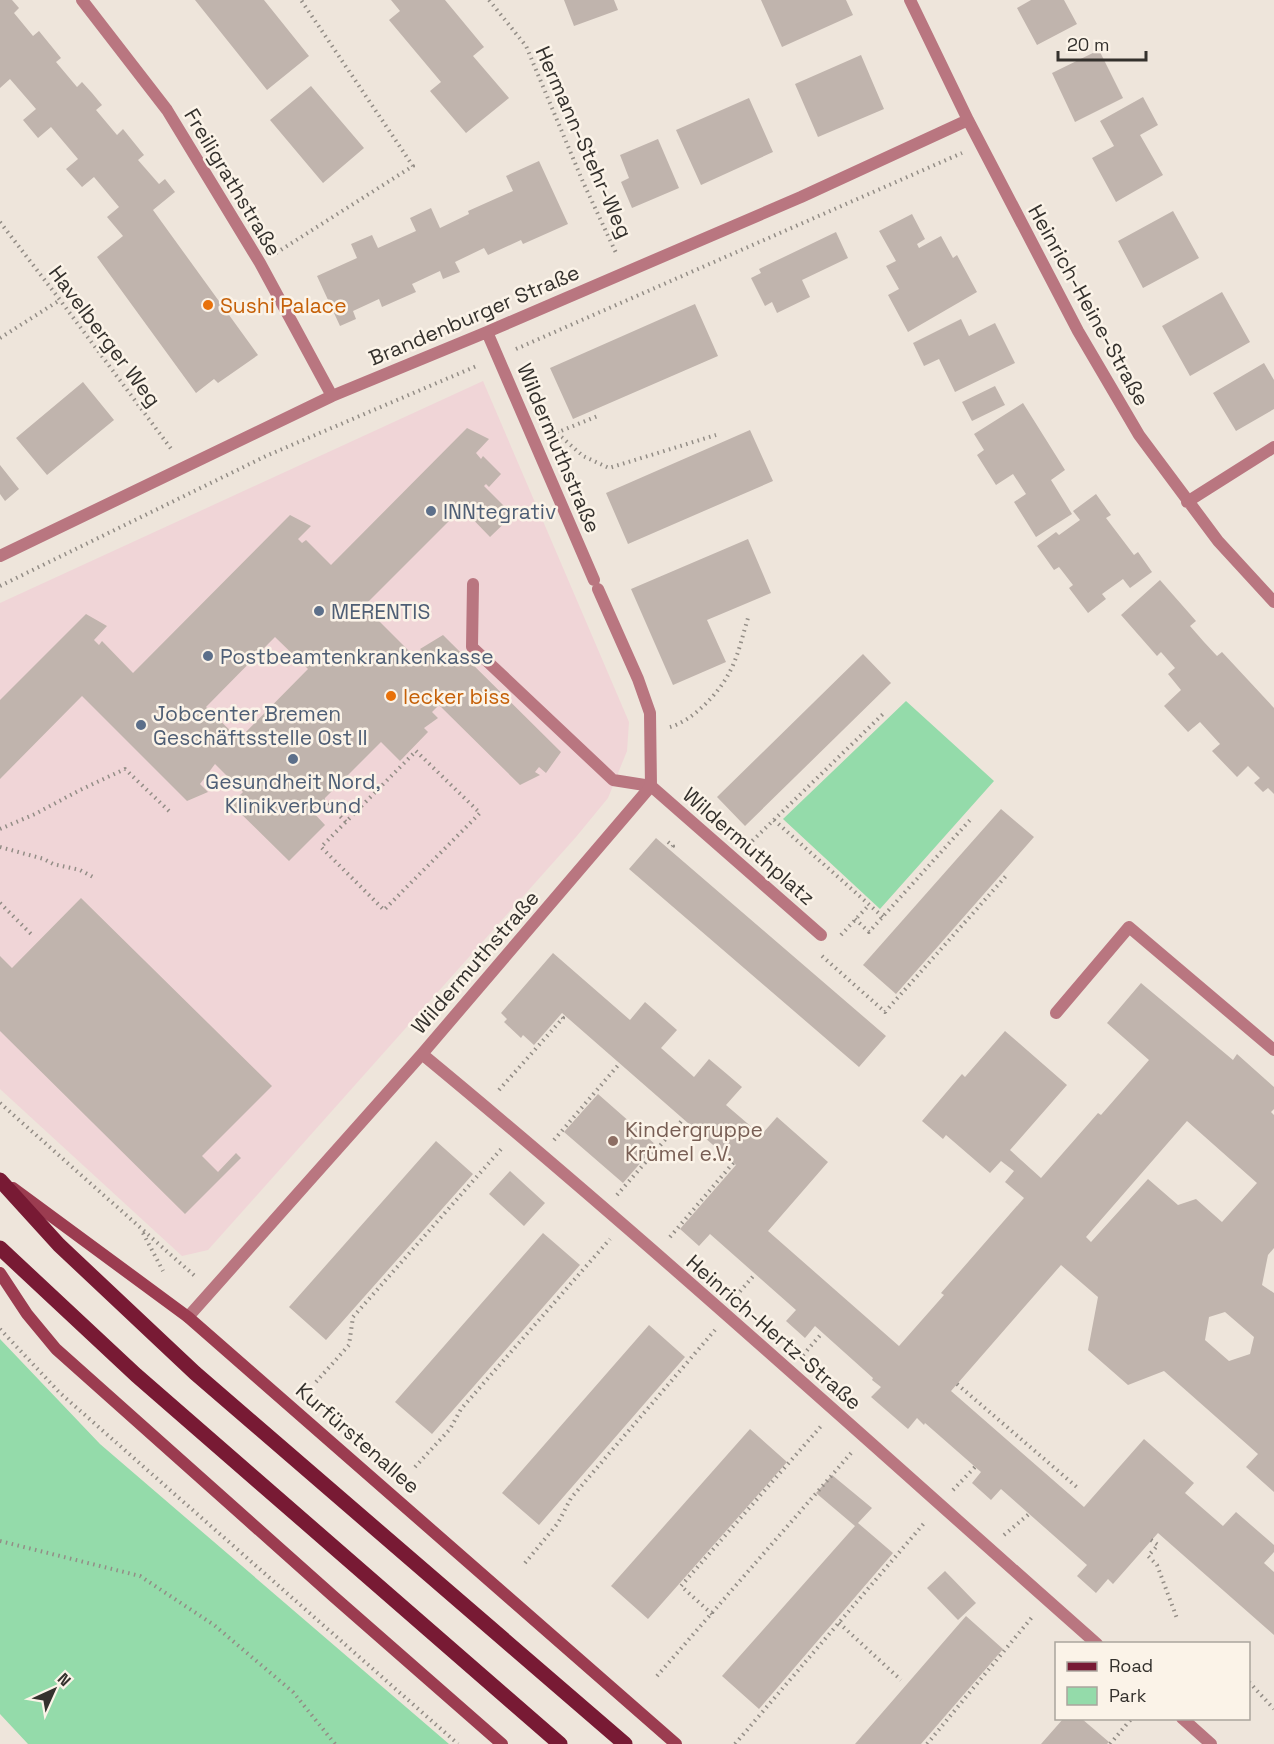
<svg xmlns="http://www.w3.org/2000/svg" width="1274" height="1744" font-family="'Space Grotesk',sans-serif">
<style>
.commercial{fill:#f0d5d7}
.green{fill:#94dbaa}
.building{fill:#c0b4ad;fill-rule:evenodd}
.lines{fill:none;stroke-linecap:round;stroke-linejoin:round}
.path{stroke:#938d86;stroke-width:4;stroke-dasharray:1.5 4.5;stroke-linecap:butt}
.service{stroke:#b97680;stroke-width:12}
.minor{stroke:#b97680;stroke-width:12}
.secondary{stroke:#9b3c50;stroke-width:12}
.primary{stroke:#781a34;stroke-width:15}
.food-dot{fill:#e8710a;stroke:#fbf3e8;stroke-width:2}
.service-dot{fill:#5c6f8a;stroke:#fbf3e8;stroke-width:2}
.education-dot{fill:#8d6e63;stroke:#fbf3e8;stroke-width:2}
.labels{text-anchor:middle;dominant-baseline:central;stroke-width:5;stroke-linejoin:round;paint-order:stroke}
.street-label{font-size:21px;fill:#34312d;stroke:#fbf3e8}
.food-label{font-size:21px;fill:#c56008;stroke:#fbf3e8;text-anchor:start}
.service-label{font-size:21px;fill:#4e5e75;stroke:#fbf3e8;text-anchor:start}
.education-label{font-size:21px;fill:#785e54;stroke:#fbf3e8;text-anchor:start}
</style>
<rect width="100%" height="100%" fill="#eee5db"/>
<path class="commercial" d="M483,381L629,722L627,751L608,798L576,837L208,1250L182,1256L0,1089V603Z"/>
<path class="green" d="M906,701L994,781L880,909L783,819Z
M0,1339L100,1444L449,1744H28L0,1714Z"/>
<path class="building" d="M0,0H12L19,8L14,13L33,36L39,31L61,58L56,62L77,87L82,82L92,93L102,105L96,110L117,135L123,129L144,155L138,160L159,184L165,179L175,192L153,210L258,355L218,383L214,379L196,393L97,257L123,236L107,217L119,207L94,177L82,187L66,169L78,159L51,127L38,138L23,120L36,109L10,79L0,88Z
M195,0H264L309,56L267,90Z
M391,0H445L484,47L473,56L509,98L466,133L430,91L441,82L389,20L400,11Z
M564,0H614L618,10L574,26Z
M761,0H846L853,15L782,47Z
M1031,0H1064L1077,24L1037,45L1017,8Z
M1099,50L1123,98L1075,122L1052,73Z
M861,55L884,109L818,137L795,84Z
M311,86L364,148L323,183L270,120Z
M1143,97L1158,125L1140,135L1163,175L1116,202L1092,158L1114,146L1100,121Z
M749,98L773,152L701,185L676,130Z
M658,139L679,188L632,208L621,182L629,178L620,155Z
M539,161L568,224L523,244L521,240L488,255L484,248L455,262L460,272L443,279L440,271L412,284L416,292L382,307L379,299L353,311L356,319L340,326L317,276L357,258L351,244L372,235L378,248L416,231L410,218L431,208L440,228L469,214L468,211L513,191L506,176Z
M1173,211L1199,258L1143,288L1118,241Z
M912,214L925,239L917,244L919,248L941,236L953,258L957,255L977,292L908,332L888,295L899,289L886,266L896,261L879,231Z
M836,232L848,258L802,280L810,297L777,313L772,302L765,306L751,278L761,273L759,269Z
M1222,292L1250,342L1190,376L1162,326Z
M695,304L718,356L573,419L550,368Z
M961,319L969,336L995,323L1015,363L955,392L939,359L924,366L913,343Z
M1264,363L1274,380V409L1236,431L1213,393Z
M83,382L114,420L47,475L16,438Z
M995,386L1005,405L972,421L962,402Z
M1023,403L1065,470L1051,480L1072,514L1036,537L1014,502L1026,494L1013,474L996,485L977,455L984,450L974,434Z
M467,428L489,439L476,453L481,459L483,456L501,474L489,487L486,484L484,486L513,515L490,537L462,508L364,606L416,658L423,652L420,649L443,635L561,752L546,773L539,767L535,772L540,775L520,785L439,705L432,712L438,718L424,728L428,732L400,761L381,742L312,811L325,825L289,861L231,804L243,792L215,764L200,784L208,792L187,801L82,696L0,779V700L86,614L107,626L94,640L99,645L102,641L133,673L290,515L311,526L298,539L302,543L306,540L331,565ZM275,637L308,669L239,739L206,707Z
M750,430L773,481L628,544L606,493Z
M0,465L19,489L5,501L0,494Z
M1096,494L1111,515L1106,518L1134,555L1138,552L1152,572L1130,588L1123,579L1102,594L1106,599L1088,613L1069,588L1073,585L1059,567L1054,570L1037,546L1056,532L1059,535L1080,520L1073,511Z
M748,539L771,593L707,620L726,662L673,685L631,589Z
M1160,580L1196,621L1190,626L1204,642L1217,656L1222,652L1274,708V794L1268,788L1263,792L1254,783L1260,778L1248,766L1237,777L1212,751L1220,744L1200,722L1188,732L1164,706L1181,690L1168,674L1175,668L1161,652L1157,656L1121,615Z
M863,654L891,683L745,826L717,797Z
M1001,809L1034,837L896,994L863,965Z
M656,838L886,1036L859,1067L629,869Z
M81,898L272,1086L202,1156L218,1172L236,1153L241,1158L185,1214L0,1031V956L12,968Z
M553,953L630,1020L645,1002L677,1030L661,1048L694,1077L709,1059L728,1075L742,1087L726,1105L761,1135L777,1117L828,1162L768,1231L899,1346L944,1295L941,1293L1024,1198L1005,1182L1014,1171L1001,1161L990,1173L946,1135L943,1139L922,1121L962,1074L965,1077L1005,1031L1067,1085L1010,1150L1041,1178L1098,1113L1101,1115L1149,1060L1107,1023L1141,983L1233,1060L1237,1054L1274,1087V1109L1271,1112L1274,1115V1248L1268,1255L1262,1285L1274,1293V1492L1246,1467L1258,1454L1164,1371L1128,1385L1088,1350L1098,1297L1061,1265L951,1391L1084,1507L1144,1439L1194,1483L1185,1493L1223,1526L1236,1512L1274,1545V1552L1264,1563L1274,1572V1635L1158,1533L1113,1584L1108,1579L1096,1593L1077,1576L1087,1565L1001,1489L991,1500L972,1483L981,1472L925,1423L924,1425L917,1418L908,1429L871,1397L881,1387L872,1380L873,1378L815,1326L805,1338L786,1321L796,1310L710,1234L699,1246L680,1229L736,1165L562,1013L534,1045L523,1035L521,1038L504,1022L507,1019L501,1013ZM1187,1121L1257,1183L1222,1222L1196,1199L1178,1205L1148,1179L1091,1242L1086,1237ZM1225,1312L1254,1337L1250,1354L1229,1361L1205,1340L1209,1317Z
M598,1094L656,1145L623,1183L564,1132Z
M436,1141L473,1174L326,1340L289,1307Z
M510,1171L545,1203L524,1226L489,1194Z
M543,1233L580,1265L432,1434L395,1402Z
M649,1325L685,1357L539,1525L502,1493Z
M750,1429L787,1462L648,1619L611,1586Z
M832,1475L872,1508L858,1523L893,1553L759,1709L722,1676L855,1526L816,1493Z
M945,1571L976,1603L958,1620L927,1588Z
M966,1616L1003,1649L921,1744H855Z
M1063,1719H1082L1109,1742L1107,1744H1041Z"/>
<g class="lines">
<path class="path" d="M489,0L526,46L583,182L617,255
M0,222L60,300L172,450
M276,253L413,166L301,0
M0,338L60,300
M516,349L962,153
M556,433L600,415
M557,433L583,456L609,468L716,435
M0,586L266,456L479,365
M670,727C692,721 717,695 728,675C738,658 742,637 748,618
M416,751L480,813L384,910L321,847Z
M323,800L346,822
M774,820L883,917
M0,829L35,814L80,790L125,769L169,811
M668,842L673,846L670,850
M748,845L883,714
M0,847L44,859L53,864L80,870L93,877
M0,903L33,936
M855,919L869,932L970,820
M841,935L869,905
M822,956L885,1012L1006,876
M499,1090L563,1018L560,1015
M0,1103L197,1278
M554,1140L620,1063
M617,1195L684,1118
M143,1233L163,1271
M670,1237L734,1162
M736,1296L755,1274
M0,1329L60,1393L458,1744
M803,1355L822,1333
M316,1382L349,1345L353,1317L503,1147
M957,1384L1079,1489
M415,1467L450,1429L461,1409L610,1239
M953,1490L975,1467
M1004,1535L1029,1514
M1151,1540L1158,1545L1148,1556L1157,1565L1178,1621
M0,1541L140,1576L214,1625L293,1692L335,1744
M525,1563L558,1523L571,1498L715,1330
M712,1614L681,1586L822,1425
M839,1623L901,1680
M657,1676L852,1452
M1249,1682L1274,1709
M735,1744L926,1521
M927,1744L1033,1616
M1110,1744L1132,1718"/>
<path class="service" d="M473,584L472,647L613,780L651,786
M1056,1013L1129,927L1274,1050"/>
<path class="minor" d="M82,0L167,110L260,263L332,396
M910,0L968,120L1078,331L1139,435L1218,541L1274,602
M487,332L594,580
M1187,502L1274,447
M0,556L332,396L487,332L801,197L968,120
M651,786L821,935
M422,1054C652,1244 873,1446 1097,1644
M188,1317L422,1054L651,786L650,713L638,679L598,589
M1182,1718L1211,1744"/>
<path class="secondary" d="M13,1188L188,1317L676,1744
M0,1273L27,1314L56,1349L333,1596L502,1744"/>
<path class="primary" d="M0,1180L59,1245L195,1373L625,1744
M0,1248L136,1375L560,1744"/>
</g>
<g class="food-dot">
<circle cx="208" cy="305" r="6"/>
<circle cx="391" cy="696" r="6"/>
</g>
<g class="service-dot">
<circle cx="431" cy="511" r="6"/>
<circle cx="319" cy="611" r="6"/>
<circle cx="208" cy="656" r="6"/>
<circle cx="141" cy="725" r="6"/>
<circle cx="293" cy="759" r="6"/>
</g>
<circle class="education-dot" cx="613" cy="1141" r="6"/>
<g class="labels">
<g class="street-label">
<text transform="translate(584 142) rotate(66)">Hermann-Stehr-Weg</text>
<text transform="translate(233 182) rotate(59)">Freiligrathstraße</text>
<text transform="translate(1089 305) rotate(61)">Heinrich-Heine-Straße</text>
<text transform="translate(474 315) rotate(-23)">Brandenburger Straße</text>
<text transform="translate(105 336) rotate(53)">Havelberger Weg</text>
<text transform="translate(559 448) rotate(67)">Wildermuthstraße</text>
<text transform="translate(749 846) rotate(41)">Wildermuthplatz</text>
<text transform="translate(475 962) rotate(-49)">Wildermuthstraße</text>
<text transform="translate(774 1332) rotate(41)">Heinrich-Hertz-Straße</text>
<text transform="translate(358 1438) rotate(41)">Kurfürstenallee</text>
</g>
<g class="food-label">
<text x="220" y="305">Sushi Palace</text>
<text x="403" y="696">lecker biss</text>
</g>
<g class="service-label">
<text x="443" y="511">INNtegrativ</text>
<text x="331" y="611">MERENTIS</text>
<text x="220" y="656">Postbeamtenkrankenkasse</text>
<text x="153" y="713">Jobcenter Bremen<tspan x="153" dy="24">Geschäftsstelle Ost II</tspan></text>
<text x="293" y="781" text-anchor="middle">Gesundheit Nord,<tspan x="293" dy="24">Klinikverbund</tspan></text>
</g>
<g class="education-label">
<text x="625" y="1129">Kindergruppe<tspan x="625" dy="24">Krümel e.V.</tspan></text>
</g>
</g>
<rect x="1055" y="1642" width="195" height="78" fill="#fbf3e8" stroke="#aba59d" stroke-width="1.5"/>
<rect x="1067" y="1662" width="30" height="9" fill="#781a34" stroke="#aba59d" stroke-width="1.5"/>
<text x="1109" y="1672" font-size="18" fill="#34312d">Road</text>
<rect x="1067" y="1687" width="30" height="18" fill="#94dbaa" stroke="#aba59d" stroke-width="1.5"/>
<text x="1109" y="1702" font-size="18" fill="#34312d">Park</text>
<g transform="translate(54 1690) rotate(45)" stroke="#fbf3e8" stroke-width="4.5" paint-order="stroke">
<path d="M0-4.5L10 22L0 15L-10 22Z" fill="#34312d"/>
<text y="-9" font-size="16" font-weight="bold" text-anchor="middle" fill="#34312d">N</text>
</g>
<path d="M1058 51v9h88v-9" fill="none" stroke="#34312d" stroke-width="3"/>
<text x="1067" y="51" font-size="18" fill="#34312d" stroke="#fbf3e8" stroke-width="4.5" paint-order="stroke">20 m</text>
</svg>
